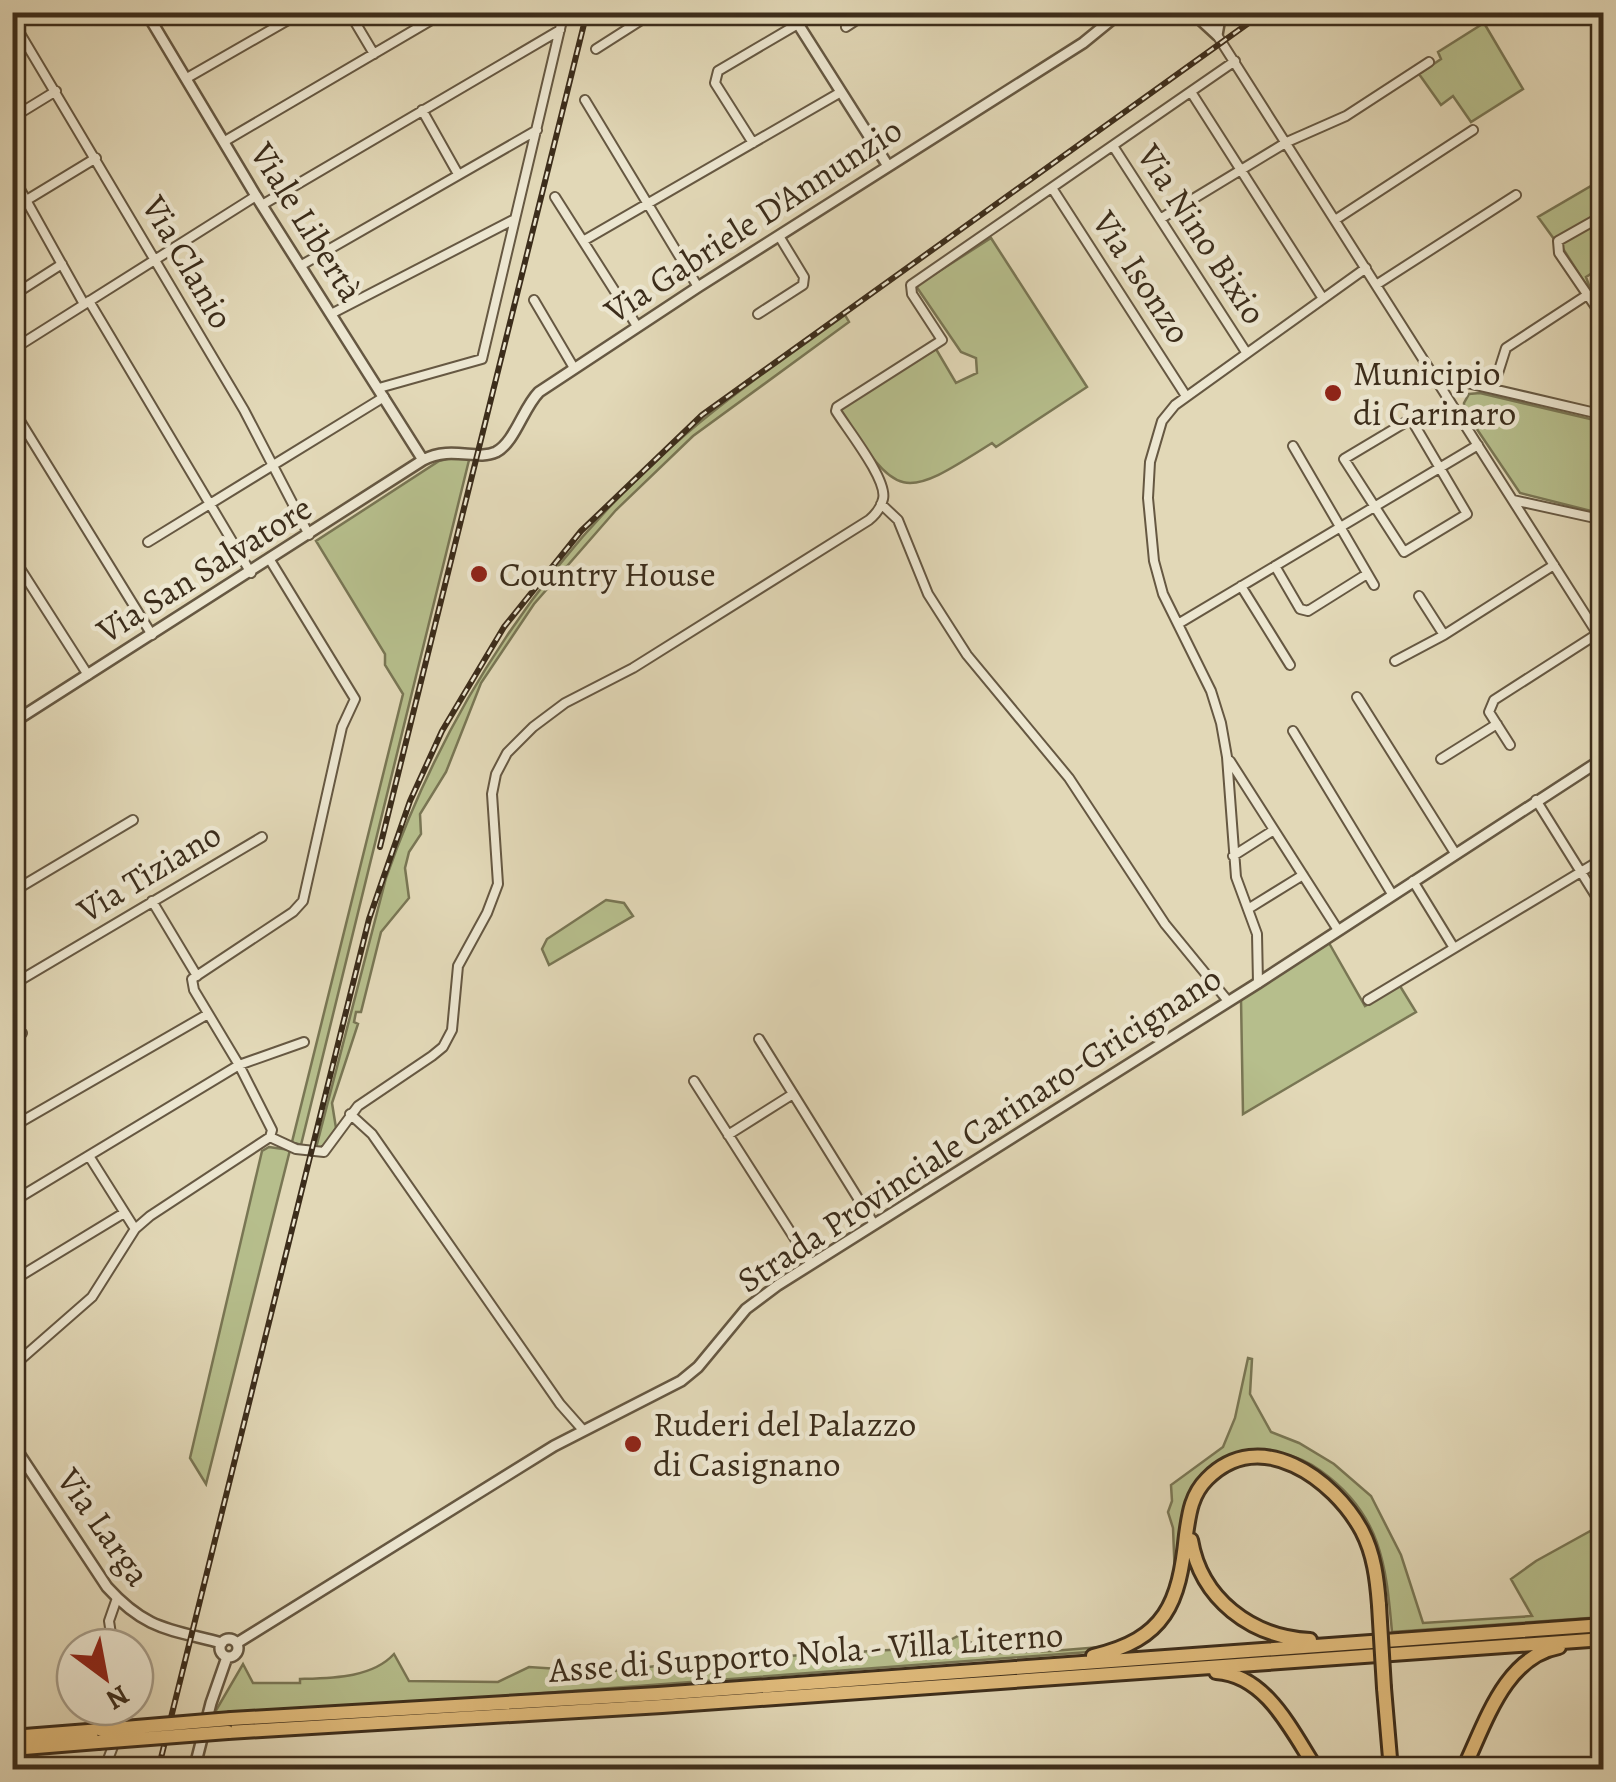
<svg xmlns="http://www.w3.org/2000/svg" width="1616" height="1782" font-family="Alegreya,serif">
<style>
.green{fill:#b6be8c;stroke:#797654;stroke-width:2.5}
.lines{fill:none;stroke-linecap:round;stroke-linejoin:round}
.minor-casing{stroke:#665842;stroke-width:12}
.tertiary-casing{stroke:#665842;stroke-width:14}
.trunk-casing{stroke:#3c2d1b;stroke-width:18}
.minor{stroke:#ece6d0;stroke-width:8}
.tertiary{stroke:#ece6d0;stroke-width:9}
.trunk{stroke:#e1bc7c;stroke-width:12}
.rail-casing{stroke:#3c2d1b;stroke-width:6}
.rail{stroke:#ece6d0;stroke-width:2.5;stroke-dasharray:8;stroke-linecap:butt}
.trunk-bridge-casing{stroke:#3c2d1b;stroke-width:18;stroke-linecap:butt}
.trunk-bridge{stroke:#e1bc7c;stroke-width:12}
.poi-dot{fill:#8f2418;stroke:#ece6d0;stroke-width:4}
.labels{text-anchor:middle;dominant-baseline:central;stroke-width:9;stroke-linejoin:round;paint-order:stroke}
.street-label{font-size:35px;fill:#3c2d1b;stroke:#ece6d0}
.poi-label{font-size:35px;fill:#3c2d1b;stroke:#ece6d0;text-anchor:start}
</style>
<rect width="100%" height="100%" fill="#e2d8b7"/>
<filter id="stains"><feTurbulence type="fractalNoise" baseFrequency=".002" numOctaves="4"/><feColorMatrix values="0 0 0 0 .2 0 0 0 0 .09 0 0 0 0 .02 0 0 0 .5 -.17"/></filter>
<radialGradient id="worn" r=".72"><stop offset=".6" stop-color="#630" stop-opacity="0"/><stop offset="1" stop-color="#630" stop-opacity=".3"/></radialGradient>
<path class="green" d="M1484,23L1523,89L1471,122L1453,96L1441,105L1419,74L1441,59L1438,52Z
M1603,179V211L1554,239L1538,217Z
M1603,218V266L1586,277L1592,294L1560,244Z
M991,238L1087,387L996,447L992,443C901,501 898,501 840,409L936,349L956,383L977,373L976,358L961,352L916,286Z
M845,315L849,322L693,436L616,510L534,604L481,683L446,772L420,814L421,834L409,852L405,868L409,898L381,932L361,1012H356L354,1022L358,1024L332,1103L336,1128L325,1146L316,1148L386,878C446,707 548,552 686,434C736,391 791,354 845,315Z
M1480,393L1603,422V514L1520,493L1464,410V403L1469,394Z
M459,456H470L301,1145L292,1142L403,694L385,665V654L316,541L439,461Z
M606,900L624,903L633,916L549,965L542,949L547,939Z
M1329,943L1365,1006L1400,986L1416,1012L1243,1114L1241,999Z
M269,1147L290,1150L206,1484L190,1458L262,1151Z
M1248,1358L1252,1359L1250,1394L1271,1432L1299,1443L1334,1464L1371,1496L1401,1555L1423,1623L1532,1616L1511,1579L1536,1561L1603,1524V1617L1392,1632C1386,1564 1381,1514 1321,1471C1272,1435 1195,1448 1182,1515C1176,1545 1185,1576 1170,1605C1157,1630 1128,1644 1102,1651L277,1713L215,1712L243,1664L253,1683H300V1679C332,1678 372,1678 394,1654L409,1681L498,1682L529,1667L605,1672L700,1661L906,1649L925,1653L960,1635L979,1648L999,1653L1052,1651L1113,1646L1149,1627L1164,1611L1175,1579L1173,1528L1168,1512L1172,1501L1171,1485L1223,1447L1235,1418Z"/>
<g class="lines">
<defs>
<path id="minor" d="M349,12L374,54
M1598,18L1604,15
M12,20L244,410L309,535
M846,27L869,12
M1217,35L1604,644
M596,49L654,12
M187,78L302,12
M1191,92L1322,297
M585,100L698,287
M422,110L458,174
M12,118L56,91
M225,141L445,12
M753,143L715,83L718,71L798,24
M1113,146L1246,352
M12,175L84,304
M1052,188L1186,396
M555,197L637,326
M262,205L560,30
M12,209L96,158
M1604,215L1558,241L1559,253L1604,319
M1160,219L1287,142L1346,116L1429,62
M1335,220L1473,130
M583,241L841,92
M300,266L537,130
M1376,285L1516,195
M12,296L62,264
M534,300L574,368
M89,301L251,573
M331,314L513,220
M758,314L803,285L804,277L779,236
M12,350L256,196
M1433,375L1604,415
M379,388L482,359L564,12
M1493,389L1506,348L1587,295
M12,408L152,635
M1411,419L1467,514L1404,552L1344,459Z
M1293,446L1374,585
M1513,500L1604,520
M881,504L898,520L928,594L967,655L1069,778L1165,924L1228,1001
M148,542L384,397
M12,556L88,675
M1275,566L1300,609L1308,611L1367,574
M1241,586L1290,665
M1419,596L1444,635
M1178,624L1478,445
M1395,661L1444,635L1554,565
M1357,697L1455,853
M1293,731L1392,894
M1510,745L1489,712L1494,700L1597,634
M1441,759L1497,724
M1230,761L1338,930
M1536,800L1604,909
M1233,856L1274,830
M1413,881L1454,948
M12,892L133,820
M152,901L197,976
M1248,909L1303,875
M1258,983L1257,934L1236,877L1227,757L1221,723L1211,691L1163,594L1154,561L1148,498L1150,462L1162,421L1175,405L1366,268
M12,985L262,837
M1368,1000L1604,858
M12,1039L22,1033
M759,1039L874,1224
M694,1081L811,1264
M350,1114L372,1134L560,1404L583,1430
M12,1127L208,1014
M728,1135L793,1094
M270,1137L272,1130L239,1065L194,990L192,979L293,912L303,901L342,727L355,699L270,560
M89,1156L135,1229
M12,1202L239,1065L304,1042
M12,1281L124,1213
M12,1367L92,1297L135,1229L150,1216L270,1137L296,1149L324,1152L358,1106L432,1056L443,1047L452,1030L458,966L487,913L498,884L492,794L496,774L507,753L533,727L565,703L633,668L869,520C875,515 881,508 883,499C888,480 847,429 836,411L837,407L942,340L912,294L911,285L1235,61
M113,1647L109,1621L117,1598
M120,1728L124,1707
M104,1770L115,1741"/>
<path id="tertiary" d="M146,12L256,196L423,460
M798,12V24L888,166
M1192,12L1217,35
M1217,35L1221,12
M12,723L423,460C451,445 477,461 496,452C515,442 523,408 539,392L698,287L1083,43L1121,12
M12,1443L107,1587C146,1630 169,1629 222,1643
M220 1648a9 9 0 1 1 18 0a9 9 0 1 1-18 0Z
M237,1643L554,1446L681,1381L698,1367L746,1309L778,1285L1258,983L1604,758
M194,1770L211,1703L227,1657"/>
<path id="trunk" d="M1191,1540C1201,1599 1251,1637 1310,1640
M1093,1656C1166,1639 1179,1603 1186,1535C1189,1514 1191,1495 1207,1479C1260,1425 1334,1479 1362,1531C1374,1554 1377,1579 1379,1605
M1216,1672C1267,1675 1292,1732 1317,1770
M1384,1688L1391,1770
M231,1719L658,1694L1604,1625
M228,1732L662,1706L1604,1639
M12,1737L101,1730
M12,1749L98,1742
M1463,1770C1485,1725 1504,1657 1559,1647"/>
</defs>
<use href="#minor" class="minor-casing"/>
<use href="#tertiary" class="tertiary-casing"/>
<use href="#trunk" class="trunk-casing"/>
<use href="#minor" class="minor"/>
<use href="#tertiary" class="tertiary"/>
<use href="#trunk" class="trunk"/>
<defs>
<path id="rail" d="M380,847L587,12
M158,1770L369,919L410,801L442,731L504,627L581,531L702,415L1264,12"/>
</defs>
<use href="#rail" class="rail-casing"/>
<use href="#rail" class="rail"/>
<defs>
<path id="trunk-bridge" d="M1379,1605L1384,1688
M101,1730L231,1719
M98,1742L228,1732"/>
</defs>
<use href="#trunk-bridge" class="trunk-bridge-casing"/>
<use href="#trunk-bridge" class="trunk-bridge"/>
</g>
<g class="poi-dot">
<circle cx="1333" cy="393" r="10"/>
<circle cx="479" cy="574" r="10"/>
<circle cx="633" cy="1444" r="10"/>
</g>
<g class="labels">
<g class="street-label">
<text transform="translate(753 220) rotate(-33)">Via Gabriele D'Annunzio</text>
<text transform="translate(307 222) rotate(58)">Viale Libertà</text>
<text transform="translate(1202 234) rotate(57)">Via Nino Bixio</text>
<text transform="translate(188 262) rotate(60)">Via Clanio</text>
<text transform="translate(1142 277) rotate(57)">Via Isonzo</text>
<text transform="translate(204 569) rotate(-32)">Via San Salvatore</text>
<text transform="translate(149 872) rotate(-31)">Via Tiziano</text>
<text transform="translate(979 1129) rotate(-33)">Strada Provinciale Carinaro-Gricignano</text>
<text transform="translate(104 1527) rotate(55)">Via Larga</text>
<text transform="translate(806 1652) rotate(-4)">Asse di Supporto Nola - Villa Literno</text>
</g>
<g class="poi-label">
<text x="1353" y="373">Municipio<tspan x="1353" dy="40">di Carinaro</tspan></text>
<text x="499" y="574">Country House</text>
<text x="653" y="1424">Ruderi del Palazzo<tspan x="653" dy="40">di Casignano</tspan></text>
</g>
</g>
<rect width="1616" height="1782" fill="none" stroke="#e2d8b7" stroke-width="50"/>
<rect x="15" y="15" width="1586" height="1752" fill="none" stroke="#3c2d1b" stroke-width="5"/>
<rect x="25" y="25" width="1566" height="1732" fill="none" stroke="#3c2d1b" stroke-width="2.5"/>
<g transform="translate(105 1677) rotate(148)"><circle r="48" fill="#ece6d0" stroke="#a69c88" stroke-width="2.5"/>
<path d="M0-8L18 38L0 25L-18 38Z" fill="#8f2418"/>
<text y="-15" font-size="28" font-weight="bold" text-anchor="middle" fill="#3c2d1b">N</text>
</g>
<rect width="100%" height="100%" filter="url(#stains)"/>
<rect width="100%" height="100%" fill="url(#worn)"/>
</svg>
